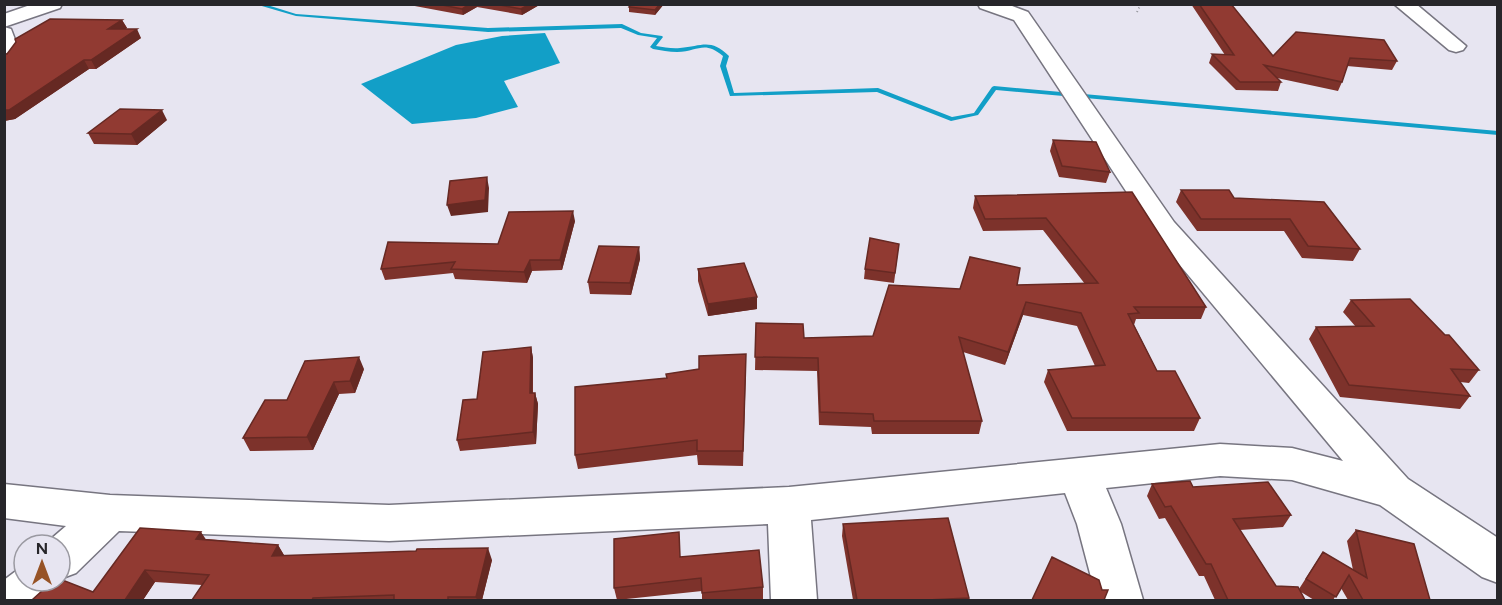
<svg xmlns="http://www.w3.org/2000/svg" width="1502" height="605" font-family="Figtree,sans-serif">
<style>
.water{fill:#129fc7}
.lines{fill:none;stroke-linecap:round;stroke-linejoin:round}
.stream{fill:#129fc7;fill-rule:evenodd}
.minor-casing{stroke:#777580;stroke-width:3}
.path{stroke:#929199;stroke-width:2;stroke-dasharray:1 3;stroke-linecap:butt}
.minor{fill:#fff;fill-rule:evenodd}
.wall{fill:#7d322b}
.shaded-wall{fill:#662923}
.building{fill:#913a32;stroke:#662923;stroke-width:1.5}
</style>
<rect width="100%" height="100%" fill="#e7e5f1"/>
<path class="water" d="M545,33L560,63L504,81L518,107L476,118L412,124L361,84L456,45L502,36Z"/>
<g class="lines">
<path class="stream" d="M255,4H264L296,14L488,28L622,24L641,33L662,36L663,37L656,46C664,47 672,49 680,48C702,46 711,38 729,56L726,66L734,93L878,88L952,117L974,113L992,87L994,86L1498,131V135L996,90L978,115L951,121L877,92L730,96L720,66L723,56C704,40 699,51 677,52C669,52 661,50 653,49L650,47L657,38L638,35L621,28L488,32L296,16Z"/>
<defs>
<path id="minor" d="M33,4H62L60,8L4,27V14Z
M978,4H1007L1028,12L1174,222L1408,479L1498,538V583L1482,577L1380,505L1292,480L1220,476L1106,488L1121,524L1143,600H1097L1077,524L1065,493L811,520L817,600H771L768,524L389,541L119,531L76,573L60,579V545H44L66,526L4,518V484L110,495L389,505L789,487L1220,444L1292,448L1343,461L1154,234L1014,20L980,8Z
M1394,4H1416L1466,46L1463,50L1456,52L1449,50Z
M4,27L11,29L19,50L12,61L4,62Z
M24,565V581H59L52,596L47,600H4V580Z"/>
</defs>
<use href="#minor" class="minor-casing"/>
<path class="path" d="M1137,12L1141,4"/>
<use href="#minor" class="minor"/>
</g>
<path class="wall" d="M404,4H541L522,15L477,7L463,15Z
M664,4L655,15L629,12V7Z
M1191,4H1231L1273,56L1296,32L1397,61L1392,70L1347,66L1342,82L1338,91L1277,78L1281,82L1278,91L1236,90L1209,63L1212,54L1225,55Z
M122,20L127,28L125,29L141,38L96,69H89L15,119L4,121V54Z
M167,120L137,145L94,144L88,133Z
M1053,140L1110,172L1106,183L1059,177L1050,151Z
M1181,190L1234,198L1324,202L1360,249L1353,261L1302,258L1284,231H1197L1176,202Z
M1132,192L1206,307L1201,319H1136L1134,325L1157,371L1200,418L1194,431H1067L1044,382L1048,370L1095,366L1077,326L1023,315L1005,365L963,352L982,421L979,434H872L871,427L819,425L817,371L755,370L756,323L804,338L873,336L960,289L1017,285L1085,284L1043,230L983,231L973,208L975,196Z
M575,221L562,270L532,271L527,283L455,279L453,273L385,280L381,269L498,244Z
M899,244L894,283L864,279L865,269Z
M639,247L640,259L631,295L590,294L588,282Z
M698,269L757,309L708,316L698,281Z
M1351,300L1479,370L1469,383L1460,382L1470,396L1460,409L1340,397L1309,339L1316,327H1356L1343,312Z
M531,347L533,358V393H535L538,404L536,444L460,451L457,440L477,399Z
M364,369L355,393L339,394L313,450L250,451L243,438L287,400Z
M699,369H746L743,466L698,465L697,455L578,469L575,455L666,378Z
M1152,484L1193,487L1291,515L1283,527L1240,530L1276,586L1299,589L1315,564L1323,552L1353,570L1347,541L1356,530L1430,600H1348L1341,588L1333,600H1314L1301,592L1305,600H1215L1204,576H1199L1165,518L1159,519L1147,496Z
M843,524L969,598V600H853L842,536Z
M206,539L278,545L284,555L492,560L482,600H192L202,585L155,582L143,600H32L93,592Z
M681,557L763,587V599L751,600H702V591L617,600L614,588Z"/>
<path class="shaded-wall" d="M469,4H476L477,7L463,15L462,9Z
M530,4H541L522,15L521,9Z
M660,4H664L655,15V10Z
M122,20L127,28L112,38L108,29Z
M137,29L141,38L96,69L91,60Z
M84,60L89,69L15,119L4,121V110Z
M162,110L167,120L137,145L131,134Z
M487,177L489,188L488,212L451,216L447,205Z
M573,211L575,221L562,270L560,260Z
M639,247L640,259L631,295L630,283Z
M530,260L532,271L527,283L524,272Z
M757,297V309L708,316V304Z
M1026,302L1023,315L1005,365L1008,352Z
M531,347L533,358L532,404L530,393Z
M359,357L364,369L355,393L350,381Z
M334,382L339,394L313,450L307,437Z
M535,393L538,404L536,444L533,432Z
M201,532L209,544L196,539Z
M278,545L285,557L272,556Z
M488,548L492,560L482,600H477L476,597Z
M145,570L155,582L143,600H125Z"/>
<path class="building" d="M437,4H469L462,9Z
M495,4H530L521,9Z
M631,4H660L655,10L629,7Z
M1199,4H1231L1273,56L1296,32L1384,40L1397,61L1350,58L1342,82L1264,65L1281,82H1240L1212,54L1234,55Z
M50,19L122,20L108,29H137L91,60H84L9,110H4V54H7L16,42L15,39Z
M120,109L162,110L131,134L88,133Z
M1053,140L1096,142L1110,172L1062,166Z
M487,177L485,200L447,205L450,181Z
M1181,190H1229L1234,198L1324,202L1360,249L1308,246L1290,219H1201Z
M1132,192L1206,307H1134L1139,313L1128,314L1157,371H1175L1200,418H1072L1048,370L1105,365L1081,313L1026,302L1008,352L959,337L982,421H874L873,414L820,412L818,358L755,357L756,323L803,324L804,338L873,336L889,285L960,289L970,257L1020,268L1017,285L1098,283L1046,218L985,219L975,196Z
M573,211L560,260H530L524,272L451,269L455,262L381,269L388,242L498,244L509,212Z
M870,238L899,244L895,273L865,269Z
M599,246L639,247L630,283L588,282Z
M744,263L757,297L708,304L698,269Z
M1410,299L1445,335H1449L1479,370L1451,369L1470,396L1349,385L1316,327L1374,326L1351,300Z
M531,347L530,393H535L533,432L457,440L463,400L477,399L483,352Z
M746,354L743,451H697V440L575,455V387L667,378L666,374L699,369V356Z
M359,357L350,381L334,382L307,437L243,438L265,400H287L305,361Z
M1190,481L1193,487L1268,482L1291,515L1233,519L1276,586L1298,587L1305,600H1228L1211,564H1206L1171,506L1165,507L1152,484Z
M948,518L969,598L927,600H857L843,524Z
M140,528L201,532L196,539L278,545L272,556L416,551L417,549L488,548L476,597H448V600H394V595L313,598L312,600H192L209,575L145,570L125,600H32L53,581H60V579L93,592Z
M1356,530L1414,544L1430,600H1363L1349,575L1336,597L1306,579L1323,552L1367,578Z
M679,532L680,557L759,550L763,587L702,593L701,578L614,588V539Z
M1052,557L1099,580L1102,590H1108L1104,600H1032Z"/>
<rect width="1502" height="605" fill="none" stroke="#27262a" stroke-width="12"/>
<g transform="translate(42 563)"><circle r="28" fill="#e7e5f1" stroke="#9a99a1" stroke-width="1.5"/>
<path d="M0-4.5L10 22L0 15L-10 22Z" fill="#975326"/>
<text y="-9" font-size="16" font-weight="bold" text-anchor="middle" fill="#27262a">N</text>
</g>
</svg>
